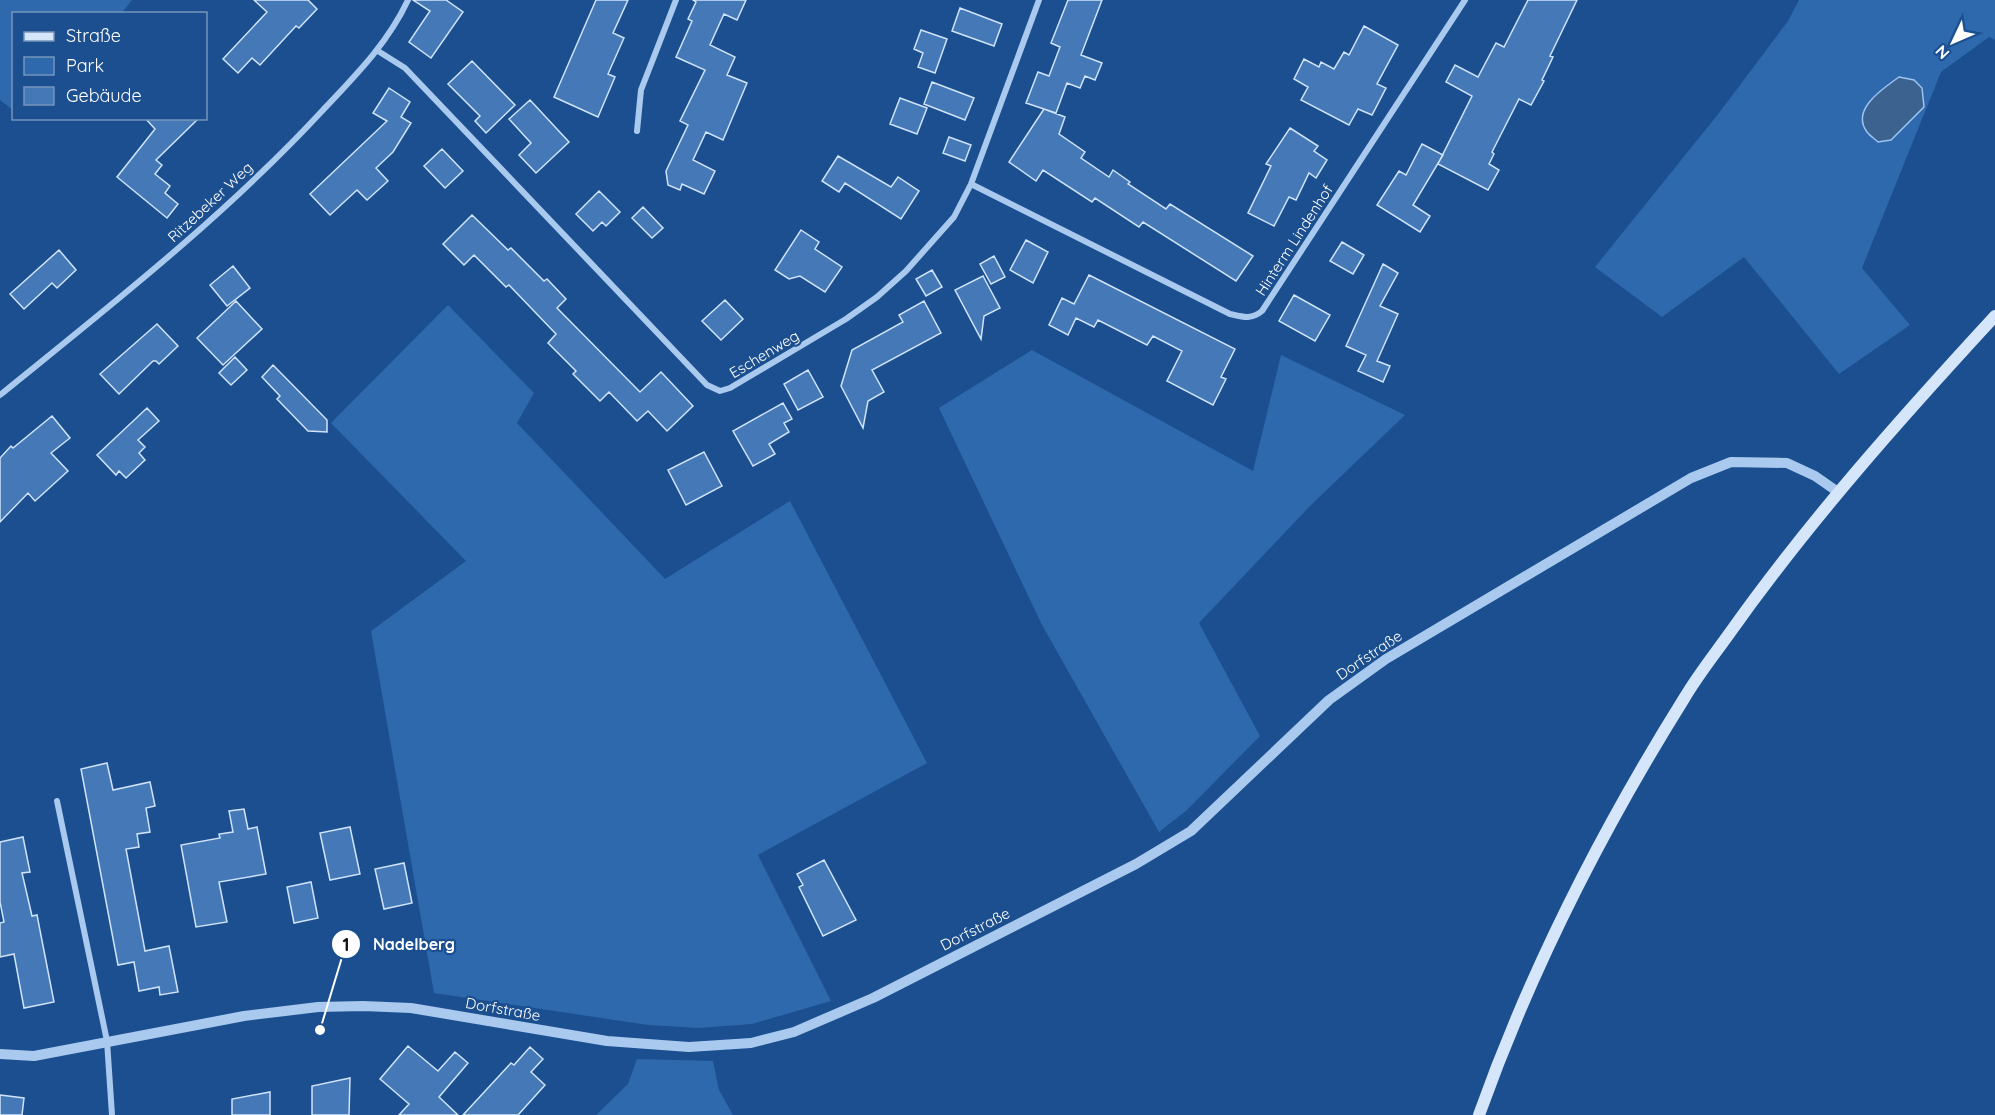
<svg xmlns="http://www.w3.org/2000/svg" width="1995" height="1115" font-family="Quicksand,sans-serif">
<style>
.green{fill:#2e69ad}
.water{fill:#3c6290;stroke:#9cc4f0;stroke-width:1.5}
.building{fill:#4478b7;stroke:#cfe3fa;stroke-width:1.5}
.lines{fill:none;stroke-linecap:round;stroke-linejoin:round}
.minor{stroke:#a9c9ee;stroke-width:6}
.tertiary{stroke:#a9c9ee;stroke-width:10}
.secondary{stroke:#d6e6fa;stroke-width:12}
.labels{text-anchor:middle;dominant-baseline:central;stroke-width:4.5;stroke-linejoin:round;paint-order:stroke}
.street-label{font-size:15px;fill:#fff;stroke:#1b4f8f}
.leader{fill:none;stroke:#fff;stroke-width:2}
.callout-dot{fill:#fff;stroke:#1b4f8f;stroke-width:2}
.mark-label{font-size:18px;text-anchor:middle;font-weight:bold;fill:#111}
.callout-label{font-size:16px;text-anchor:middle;font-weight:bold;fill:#fff;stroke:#1b4f8f;stroke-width:4.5;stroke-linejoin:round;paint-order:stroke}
</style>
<rect width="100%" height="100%" fill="#1b4f8f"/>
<path class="green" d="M0,0H132L122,13L14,14L13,110L0,100Z
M1799,0H1995V40L1989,37L1941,72L1862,268L1910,325L1839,374L1744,257L1662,317L1595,267L1719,113L1788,21Z
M448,305L534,393L517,423L665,579L790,501L927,763L758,855L831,1001L752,1024L699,1028L648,1025L434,993L371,631L466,561L331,423Z
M1032,350L1253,471L1281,355L1405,415L1311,505L1199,623L1260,736L1187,810L1159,832L1042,625L939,408Z
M637,1059L713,1061L719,1090L733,1115H596L628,1084Z"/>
<path class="water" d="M1899,77L1914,80L1922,88L1924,107L1891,140L1878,142C1875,139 1870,136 1867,132C1850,109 1884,88 1899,77Z"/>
<path class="building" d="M254,0H308L317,9L299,28L296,26L260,65L252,58L238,73L223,59L267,12Z
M413,0H446L463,12L431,58L409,42L430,11Z
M596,0H628L613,33L624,38L608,74L615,77L598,117L554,97Z
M693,0H746L737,20L724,14L710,45L735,57L727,75L747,83L723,140L706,132L693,160L715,171L704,194L682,184L680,190L668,185L666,171L688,125L680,121L705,70L676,57L692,21L688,19L696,2Z
M1068,0H1102L1081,55L1102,63L1095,80L1085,76L1080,88L1067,83L1056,113L1026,103L1038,72L1049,76L1060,47L1051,43Z
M1528,0H1577L1550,56L1553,57L1542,80L1544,81L1531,105L1519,99L1492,152L1494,154L1489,164L1499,170L1488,190L1438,164L1472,96L1446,82L1455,65L1478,77L1496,43L1504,47Z
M960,8L1002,24L994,46L952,31Z
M1364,26L1398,45L1377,84L1386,88L1372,115L1358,109L1349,125L1301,100L1308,87L1294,79L1304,59L1319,67L1321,62L1334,69L1344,52L1349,55Z
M921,30L947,39L935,73L918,67L923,53L914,49Z
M472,61L515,105L486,133L475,121L480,116L448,84Z
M932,82L974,98L965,120L924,104Z
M389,88L410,102L401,117L411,123L393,152L376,168L388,181L367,200L357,190L330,215L310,194L387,121L373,113Z
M900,98L927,108L917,134L890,124Z
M530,100L569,142L536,173L519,155L531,143L509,119Z
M1044,109L1065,117L1059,134L1085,152L1081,158L1109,177L1113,170L1130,182L1128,184L1166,209L1170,204L1253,256L1236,281L1143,222L1139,227L1095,198L1092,202L1043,170L1036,181L1009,162Z
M145,118H199L156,160L162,165L155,174L170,186L165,193L178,204L167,218L117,177L155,129Z
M1290,128L1318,146L1314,151L1327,160L1316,178L1309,173L1296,200L1289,197L1274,226L1248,213L1271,166L1266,164Z
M949,137L971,145L965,161L943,153Z
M1422,144L1443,155L1413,205L1430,216L1420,232L1377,205L1399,171L1406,175Z
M442,149L463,171L445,188L424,166Z
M838,156L891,187L898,177L919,191L901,219L845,183L839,192L822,181Z
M599,191L620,212L606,226L602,222L593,231L576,214Z
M643,207L663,228L652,238L632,218Z
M472,215L508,250L511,248L544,281L547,279L566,299L557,308L640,392L661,372L693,406L667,431L648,411L637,421L609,392L600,401L573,374L576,371L548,343L556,334L509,285L506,287L474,255L464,265L443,244Z
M801,230L819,242L815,249L842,267L825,292L800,276L789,279L775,270Z
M1026,240L1048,252L1033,283L1010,270Z
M1342,242L1364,255L1353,274L1330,261Z
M59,250L76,270L57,288L52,283L24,309L10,294Z
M994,256L1005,277L991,284L980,264Z
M1383,264L1398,273L1380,306L1398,314L1377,361L1390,366L1383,382L1358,371L1366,355L1346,346Z
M233,266L250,288L227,306L210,285Z
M932,270L942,287L926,296L916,279Z
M1089,275L1235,349L1221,377L1226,379L1213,405L1167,381L1182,351L1153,336L1147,345L1098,320L1094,327L1076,318L1068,335L1049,325L1062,298L1074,304Z
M983,276L1000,308L984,316L981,339L955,290Z
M1294,295L1330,315L1315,341L1279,321Z
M725,300L743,319L721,340L702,321Z
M236,301L262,329L223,365L197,338Z
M924,301L941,333L872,370L884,392L868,401L863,428L841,386L852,350L903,322L899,315Z
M157,324L178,346L159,364L156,361H153L119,394L100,374Z
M235,357L247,370L231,385L219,373Z
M273,365L327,420V432L308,431L277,399L280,396L262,377Z
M808,370L823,397L798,410L784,384Z
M783,403L792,419L784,423L789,432L769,444L775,454L753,466L733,431Z
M147,408L159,421L138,440L145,447L139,453L145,460L126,478L119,471L116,475L97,455Z
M52,416L70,438L51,453L68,471L35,501L28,493L0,522V458L11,446L13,448Z
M704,452L722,486L686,505L668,470Z
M107,763L113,790L150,782L155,806L146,808L150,832L137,834L139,847L126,849L145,951L169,946L178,992L160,995L159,987L139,991L134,962L118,965L81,769Z
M244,809L248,829L257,827L266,874L219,882L227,922L196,927L181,845L220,838L219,834L233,832L229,811Z
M350,827L360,874L330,880L320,833Z
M23,837L30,872L22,873L32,916L37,915L54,1002L24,1008L14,954L0,957V923L4,922L0,902V842Z
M824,860L856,920L823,936L799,887L803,885L797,874Z
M404,863L412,903L384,909L375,869Z
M311,882L318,918L294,923L287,887Z
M408,1046L438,1071L455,1052L468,1063L439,1097L458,1115H399L409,1104L380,1079Z
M530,1047L543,1059L531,1072L545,1085L518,1115H463L511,1063L514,1065Z
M350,1078L349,1115H312V1086Z
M270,1092V1115H232V1099Z
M0,1095L24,1098L22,1115H0Z"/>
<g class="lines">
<path class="minor" d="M378,51L405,68L707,385L720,391L730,388L846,319L877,297L906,271L954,217L971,184L1039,0
M637,131L641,90L676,0
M971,184L1230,314C1243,317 1251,320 1262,311L1465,0
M0,395C111,305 225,216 323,110C355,76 388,43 408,0
M57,801L107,1041L112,1115"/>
<path class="tertiary" d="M0,1054L34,1056L244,1016L318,1007L363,1006L411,1008L607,1041L689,1047L751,1043L794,1032L873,998L1136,864L1191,831L1329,700L1386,659L1691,478L1731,462L1787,463L1815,476L1838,492"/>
<path class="secondary" d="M1479,1115C1531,969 1603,828 1685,697C1698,675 1714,655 1729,634C1809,521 1901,418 1995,316"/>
</g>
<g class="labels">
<g class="street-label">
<text transform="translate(210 202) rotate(-43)">Ritzebeker Weg</text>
<text transform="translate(1294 240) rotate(-57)">Hinterm Lindenhof</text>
<text transform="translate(764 354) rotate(-31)">Eschenweg</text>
<text transform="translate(1369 655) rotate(-34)">Dorfstraße</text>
<text transform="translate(975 929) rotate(-27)">Dorfstraße</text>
<text transform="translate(503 1009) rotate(10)">Dorfstraße</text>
</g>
</g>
<path class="leader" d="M320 1030L346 944"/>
<g class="callout-dot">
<circle cx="320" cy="1030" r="6"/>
<circle cx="346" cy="944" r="15"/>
</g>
<g class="mark-label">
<text x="346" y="951">1</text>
</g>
<g class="callout-label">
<text x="414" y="950">Nadelberg</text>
</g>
<rect x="12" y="12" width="195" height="108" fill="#1b4f8f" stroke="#7695bc" stroke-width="1.5"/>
<rect x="24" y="32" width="30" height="9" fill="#d6e6fa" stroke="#7695bc" stroke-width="1.5"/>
<text x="66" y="42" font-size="18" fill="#ffffff">Straße</text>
<rect x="24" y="57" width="30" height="18" fill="#2e69ad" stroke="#7695bc" stroke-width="1.5"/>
<text x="66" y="72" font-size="18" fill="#ffffff">Park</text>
<rect x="24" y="87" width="30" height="18" fill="#4478b7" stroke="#7695bc" stroke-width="1.5"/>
<text x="66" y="102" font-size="18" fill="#ffffff">Gebäude</text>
<g transform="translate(1953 42) rotate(226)" stroke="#1b4f8f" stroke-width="4.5" paint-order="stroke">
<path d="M0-4.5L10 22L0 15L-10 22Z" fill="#ffffff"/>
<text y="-9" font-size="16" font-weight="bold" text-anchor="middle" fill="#ffffff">N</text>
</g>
</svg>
